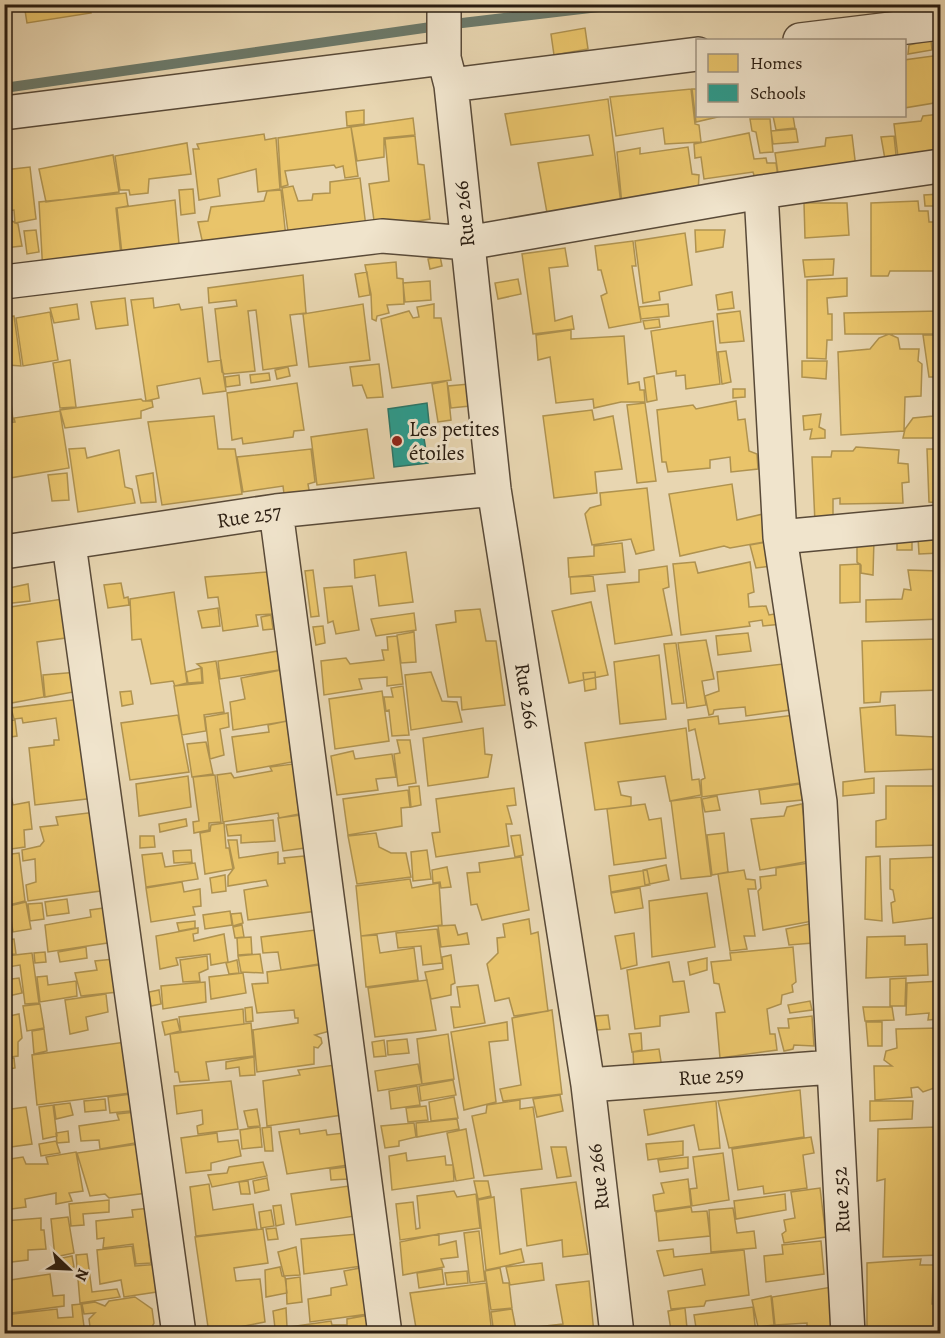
<svg xmlns="http://www.w3.org/2000/svg" width="945" height="1338" font-family="Alegreya,serif">
<style>
.homes{fill:#e9c46a;stroke:#af924f;stroke-width:1.5}
.schools{fill:#2a9d8f;stroke:#2a7669;stroke-width:1.5}
.lines{fill:none;stroke-linecap:round;stroke-linejoin:round}
.stream{stroke:#6c7a6b;stroke-width:10}
.minor-casing{stroke:#594a38;stroke-width:36}
.minor{stroke:#f0e4cc;stroke-width:33}
.poi-dot{fill:#8f2418;stroke:#f0e4cc;stroke-width:2}
.labels{text-anchor:middle;dominant-baseline:central;stroke-width:6;stroke-linejoin:round;paint-order:stroke}
.street-label{font-size:21px;fill:#291c10;stroke:#f0e4cc}
.poi-label{font-size:21px;fill:#291c10;stroke:#f0e4cc;text-anchor:start}
</style>
<rect width="100%" height="100%" fill="#e8d6b1"/>
<filter id="stains"><feTurbulence type="fractalNoise" baseFrequency=".00333" numOctaves="4"/><feColorMatrix values="0 0 0 0 .2 0 0 0 0 .09 0 0 0 0 .02 0 0 0 .5 -.17"/></filter>
<radialGradient id="worn" r=".72"><stop offset=".6" stop-color="#630" stop-opacity="0"/><stop offset="1" stop-color="#630" stop-opacity=".3"/></radialGradient>
<path class="homes" d="M24,4H89L91,13L27,23Z
M585,28L588,49L554,55L551,34Z
M931,40L932,50L908,54L909,45Z
M940,55V102L904,108V60Z
M691,89L695,124L699,125L701,142L665,144L663,128L616,136L610,97Z
M692,89H698V116H722L696,122Z
M608,99L621,204L547,213L538,163L593,155L589,135L511,145L505,114Z
M364,110V124L347,126L346,112Z
M940,114V160L899,165L894,124L921,121L923,116Z
M773,116H793L795,128L776,130Z
M413,118L415,135L384,138V157L357,161L351,127Z
M750,119H770L773,152L760,153L756,132L752,131Z
M351,127L358,176L345,178L343,166L336,168L334,165L285,171L288,185L281,187L278,138Z
M796,129L798,142L773,144L771,131Z
M749,133L754,159L766,158L767,163H776L779,184L758,188L753,172L704,179L701,157L695,158L694,144Z
M264,134L265,140L276,138L280,189L258,192L256,169L218,179L220,196L199,200L193,149H199L197,144Z
M852,135L856,168L779,180L775,153L825,146L826,138Z
M415,136L418,164L424,165L430,219L375,228L369,184L389,181L385,139Z
M894,136L897,164L886,165L881,137Z
M187,143L191,174L149,179L148,193L130,195L129,190H120L115,156Z
M688,147L692,174L699,175L698,194L622,205L617,152L640,148V154Z
M113,155L119,192L46,202L39,169Z
M30,167L36,219L15,223L14,210L4,211V170Z
M360,178L366,227L289,239L282,188L293,186L298,201L312,200L313,194L330,193V182Z
M193,189L195,213L181,215L179,190Z
M281,190L286,238L204,249L198,222L208,221L211,207L264,201L267,191Z
M126,193L128,206L116,208L122,265L43,274L39,202Z
M940,194V213H938L937,206H925L924,195Z
M175,200L180,255L123,263L117,208Z
M918,201L919,211H928L929,222H940V249H937V259H940V275H936L935,271H890L888,276H871V203Z
M804,203H847L849,235L805,238Z
M12,221L18,224L22,246L4,248V223Z
M36,230L39,252L27,254L24,231Z
M695,230H725L723,247L696,252Z
M685,233L692,285L659,292L660,300L643,303L635,241Z
M633,241L636,266H632L641,322L609,328L601,296L607,293L601,270H598L595,246Z
M565,248L568,266L549,268L555,321L572,316L574,329L533,334L522,254Z
M440,256L442,266L430,269L428,259Z
M834,259L833,275L805,277L803,260Z
M396,262L397,278L403,279L404,304L387,305L389,313L377,316L376,321L372,319L371,294L365,265Z
M367,272L370,295L359,297L355,274Z
M303,275L306,313L290,315L297,365L263,370L256,310L248,311L255,371L225,374L222,372L215,309L237,306L236,300L209,303L208,288Z
M847,278V296L827,298L828,314H832V340H827L826,359L807,358V280Z
M518,279L521,294L498,299L495,283Z
M430,281L431,300L405,302L403,283Z
M732,292L734,308L718,310L716,295Z
M125,298L128,325L96,329L91,302Z
M153,298L154,308L179,304L181,310L202,307L208,362L221,360L226,391L203,394L200,378L157,386L159,398L146,401L131,300Z
M77,304L79,319L54,323L50,308Z
M363,304L370,360L309,367L303,314Z
M434,304V318H441L451,380L392,388L381,319L409,311L413,318L419,317L417,307Z
M668,304L669,316L641,319L639,307Z
M740,311L744,341L720,343L717,314Z
M940,311V334H845L844,313Z
M50,312L58,360L23,366L16,318Z
M14,316L21,366L8,365L7,355H4V317Z
M659,319L660,327L645,329L643,321Z
M713,321L720,384L686,389L685,375L676,376V371L657,374L651,331Z
M571,330V339L624,336L628,384L639,382L640,390H644L645,402H621L594,408L593,399L556,403L550,357L538,360L536,335Z
M889,334L898,338L900,349H919L918,361L922,364L921,396L905,397L904,431L841,435L838,352L870,349L879,338Z
M923,335H940V377H929Z
M726,351L731,382L722,384L718,352Z
M70,360L76,407L60,408L53,363Z
M802,361H827L826,379L802,377Z
M379,364L383,397L367,398L362,385L353,386L350,367Z
M288,367L290,376L277,379L275,370Z
M269,373L270,380L251,383L250,375Z
M239,375L240,385L226,387L225,377Z
M654,376L657,400L647,402L644,378Z
M447,381L451,420L438,422L432,384Z
M297,383L304,430L294,431L293,437L243,444L242,438L232,440L227,393Z
M9,384L13,421L4,422V385Z
M469,384L470,406L451,408L448,386Z
M733,389H745V397L733,398Z
M141,399L143,401H152L153,407L141,411V418L65,428L60,410Z
M736,401L738,420L745,419L749,451L757,454L758,469L731,472L730,457L710,460V468L668,472L666,462H662L657,410L693,405L696,409Z
M933,401H940V438H903L905,429L913,418L933,416Z
M645,403L656,481L637,483L627,405Z
M592,410L594,420L613,416L622,469L595,472L597,493L554,498L543,416Z
M60,411L69,468L4,479V423L15,422L14,418Z
M821,414L819,427L825,430V438L810,439L812,429L804,430L803,416Z
M214,416L218,449H235L242,494L162,505L148,422Z
M367,429L374,478L317,485L311,437Z
M856,447L899,450L898,463L908,464L909,482L902,483L903,503L840,504V498L833,499V520L815,523L812,457H831L832,451H853Z
M85,448L87,458L119,450L125,487L132,489L135,503L78,512L69,449Z
M311,449L315,482L308,484L311,502L284,494L283,486L243,492L237,457Z
M927,449H940V503L929,502Z
M67,473L69,500L52,501L48,475Z
M153,473L156,502L141,503L136,476Z
M732,484L737,520L763,514L769,541L730,548L724,546L680,556L669,494Z
M647,488L654,550L636,554L631,539L592,545L585,514L590,508L601,505L600,493Z
M940,537V553L919,554L918,538Z
M857,538L874,539L873,575L861,573V565L857,562Z
M912,538V550H897V539Z
M767,542L771,566L756,568L750,545Z
M622,543L625,572L569,577L568,558L594,556V546Z
M406,552L413,602L379,606L375,575L355,578L354,560Z
M695,562L698,573L750,562L754,592L748,594L749,607L766,606L769,615L780,613L782,624L763,626L762,620L749,622L750,626L681,635L673,564Z
M860,564V602L840,603V565Z
M667,566L669,587L663,589L672,635L615,644L607,585L639,582V570Z
M313,570L319,616L311,617L305,571Z
M908,570L940,571V619L866,622V600L902,599L904,589L911,590Z
M267,572L273,614L256,615L258,626L223,631L218,597L208,598L205,577Z
M593,576L595,591L571,594L570,577Z
M121,583L124,598L128,597L129,605L108,608L104,585Z
M28,584L30,601L4,604V589Z
M352,586L359,630L336,634L333,621L328,623L324,588Z
M174,592L187,683L175,686L173,681L151,684L141,639L132,640L130,599Z
M69,598L73,637L37,642L44,697L6,704L4,608Z
M591,602L608,675L569,683L552,611Z
M218,608L220,626L202,628L198,611Z
M480,609L486,641H496L505,705L462,710L461,697H448L436,625L456,622L455,611Z
M414,613L416,630L376,636L371,619Z
M271,615L273,629L263,630L261,617Z
M323,626L325,643L316,645L313,627Z
M414,632L416,662L401,663L397,635Z
M748,633L751,651L718,655L716,636Z
M397,636L403,684L387,686V677L359,679L362,689L324,695L321,661L346,658L350,664L384,660L382,650H388L387,637Z
M939,639V690L881,692L880,702L864,703L862,641Z
M706,640L714,679L702,681L706,705L687,708L678,643Z
M676,643L684,703L672,704L664,644Z
M278,651L279,670L220,679L218,661Z
M659,655L666,719L620,724L614,662Z
M216,661L224,712L204,715L206,731L182,735L174,686L203,683L202,668L197,664Z
M783,664L790,710L746,716L745,707L721,709L714,710L713,714L709,715L705,696L719,691L717,672Z
M201,668L202,682L188,683L186,672Z
M281,670L288,721L233,730L230,702L245,699L241,678Z
M78,672L79,691L45,697L43,675Z
M431,672L442,701L457,702L462,722L411,730L405,675Z
M595,672L596,689L585,691L583,673Z
M403,686L409,735L392,736L389,710L386,711L384,697H393L391,688Z
M131,691L133,704L122,706L120,692Z
M382,691L389,741L335,749L329,699Z
M80,699L95,798L35,805L29,748L54,745V740H59L56,718L23,723L22,718L14,719L11,708Z
M936,700H940V769L865,772L860,708L895,705L896,735L935,737Z
M228,713L229,727L220,729L224,755L210,759L205,717Z
M178,715L189,772L130,780L121,723Z
M795,715L800,783L702,797L701,780L705,778L695,729L689,731L688,720L718,716L719,724Z
M15,720L17,736L4,738V721Z
M287,721L292,762L237,772L232,737L269,732L268,725Z
M483,728L485,754L492,755L488,777L428,786L423,738Z
M686,728L692,780L699,779L701,795L670,801L665,776L618,782L621,795L631,797V806L595,810L585,743Z
M397,740H410L416,783L398,786L394,754L400,753Z
M206,742L213,774L192,777L187,744Z
M353,751L355,759L392,754L396,777L376,779L378,790L337,795L331,756Z
M7,760L10,792L4,793V761Z
M293,764L299,814L279,818L278,813L223,822L217,775L231,773L234,778L272,771L270,767Z
M215,775L221,822L209,823V830L194,833L193,822L199,821L193,777Z
M188,776L191,807L139,816L136,784Z
M874,778V793L843,796V782Z
M800,784L802,800L761,804L759,790Z
M419,786L421,805L411,807L409,787Z
M886,786H940V845L876,847V821L886,819Z
M514,788L516,805L507,806L512,824H506L509,846L436,857L432,833L440,832L436,799Z
M408,790L410,807L401,808L402,826L348,835L343,799Z
M11,796L13,805L29,802L32,829L24,830L25,847L4,850V797Z
M717,796L720,810L705,812L702,799Z
M701,797L711,876L681,879L671,801Z
M645,804L649,820L661,818L666,858L614,865L607,809Z
M802,804L810,861L760,870L751,819L784,816L787,807Z
M96,812L115,889L28,901L26,885L36,882L35,859L23,861L22,850L40,846L44,841L40,827L58,825L56,817Z
M301,815L305,848L283,851L278,818Z
M186,819L187,826L160,832L159,824Z
M273,820L275,841L241,843V835L228,836L226,825Z
M224,823L226,848H229L233,869L205,874L200,833L210,831L211,825Z
M376,833L379,847L391,853H406L411,877L357,884L348,836Z
M724,833L728,872L712,875L707,835Z
M520,835L523,855L515,857L511,836Z
M140,836H154L155,847L140,848Z
M228,840H237L239,858L278,852V864L285,863L284,858L304,856L305,861L314,860L317,911L248,920L244,890L268,886L266,880L228,886V876L234,868Z
M191,850L192,862L174,863L173,851Z
M427,850L431,879L413,881L411,852Z
M19,853L25,901L9,905L4,855Z
M162,853L165,867L195,863L198,879L146,887L142,855Z
M880,856L882,921L865,919L866,857Z
M521,857L529,910L482,920L477,904L471,905L467,873L480,872L479,863Z
M940,857V917L893,923L891,903L895,901L893,890L890,889V859Z
M815,862L824,919L763,930L758,891L761,888L760,877L776,875V868Z
M666,865L669,880L645,885L643,870Z
M447,867L451,887L441,888L440,882L433,883L432,870Z
M647,870L650,885L611,892L609,876Z
M744,870L746,879L755,880L756,889H748L755,936H744L747,949L730,951L718,874Z
M225,875L226,891L212,893L210,878Z
M410,879L412,888L439,883L442,925L361,936L356,886Z
M182,882L184,892L200,889L201,906L193,907L195,915L151,922L146,888Z
M640,888L643,908L615,913L611,893Z
M707,893L715,947L652,957L649,901Z
M67,899L69,913L47,916L45,902Z
M26,902L31,929L13,932L9,906Z
M42,903L44,919L30,921L28,904Z
M110,907L114,942L48,952L45,925L91,917L90,910Z
M230,911L232,925L205,929L203,915Z
M241,913L243,923L233,926L231,914Z
M529,919L531,934L538,932L548,1011L514,1016L509,998L495,1001L487,964L498,953L497,938L505,937L503,924Z
M195,921V928L179,931L177,923Z
M823,921L825,942L789,945L786,929Z
M242,925L244,937L235,938L233,927Z
M455,925L458,935L467,933L469,944L441,947L438,926Z
M198,928V933L193,934L194,941L224,934L228,962L211,965L210,954L176,958L178,965L160,969L156,936Z
M437,929L442,963L423,965L421,946L398,948L396,933Z
M315,930L319,964L281,970L278,952L263,953L261,937Z
M634,933L637,965L621,969L615,936Z
M377,935L380,953L414,948L418,980L366,987L361,936Z
M905,936V945L927,944L928,975L866,978L867,937Z
M251,937L252,954L238,955L237,938Z
M14,939L16,954L4,955V940Z
M86,947L87,958L60,962L58,952Z
M793,947L796,982L792,985L793,992L782,995L781,1004L767,1009L770,1034H775L777,1050L720,1058L716,1013L725,1012L719,984L714,983L711,962L731,960L730,953Z
M45,952L46,962L35,963L34,953Z
M32,953L39,1003L25,1004L20,965L8,967L6,956Z
M260,954L263,973L241,972L238,956Z
M451,955L455,983L451,985V995L431,999L425,972L443,969L442,957Z
M207,956L208,969L199,973L200,981L183,982L180,960Z
M707,958V970L690,975L688,962Z
M114,959L118,992L81,996L75,973L97,970L95,961Z
M237,960L239,973L229,974L226,963Z
M669,962L673,982L684,981L689,1012L660,1016V1026L635,1029L627,970Z
M319,965L330,1031L315,1035L321,1038L322,1043L318,1048L314,1047V1064L257,1072L253,1030L298,1023V1018H295L294,1010L257,1013L252,984L268,983L267,972Z
M243,973L246,993L211,999L209,977Z
M47,976L48,985L76,981L77,996L40,1002L37,977Z
M19,978L22,993L4,997V980Z
M906,978L905,1006H890V979Z
M427,980L436,1030L375,1037L368,988Z
M940,981V1019L928,1020L929,1013L906,1015L907,983Z
M205,982L206,1002L163,1009L161,986Z
M478,985L485,1023L454,1028L451,1007H460L457,987Z
M159,990L161,1004L151,1006L149,992Z
M106,994L108,1012L86,1017L88,1030L70,1034L65,1000Z
M810,1001L812,1010L790,1013L788,1005Z
M40,1004L44,1028L27,1031L23,1006Z
M252,1007L253,1021L246,1022L245,1008Z
M863,1007H892L894,1020L865,1021Z
M243,1009L244,1024L181,1032L179,1017Z
M552,1010L562,1094L503,1101L500,1089L521,1085L512,1018Z
M19,1014L22,1038L18,1042V1056L4,1058V1017Z
M608,1015L610,1029L597,1030L595,1016Z
M812,1016L814,1046L794,1045L793,1049L784,1051L778,1028H789L788,1019Z
M177,1019L180,1031L165,1035L162,1022Z
M507,1022L508,1040L489,1042L496,1102L464,1110L451,1032Z
M866,1022H882V1046H868Z
M251,1023L254,1056L206,1062L209,1080L180,1082L178,1072H175L170,1034Z
M940,1028V1086L923,1092L918,1087L911,1088L912,1097L875,1100L874,1066H892L884,1060L886,1051L897,1048L896,1029Z
M44,1029L47,1051L34,1054L32,1031Z
M641,1033L642,1050L632,1052L629,1034Z
M448,1034L454,1079L422,1084L417,1039Z
M407,1039L409,1053L388,1055L387,1041Z
M384,1040L386,1056L374,1057L372,1042Z
M133,1041L138,1092L37,1105L32,1055Z
M659,1049L662,1068L634,1071L633,1052Z
M254,1057L255,1075L240,1076L239,1067L226,1069V1062Z
M14,1058L15,1068L9,1069L10,1081L4,1082V1059Z
M418,1064L422,1084L378,1091L375,1071Z
M335,1065L342,1115L267,1126L263,1081L300,1075L298,1070Z
M453,1080L456,1095L421,1101L419,1086Z
M231,1081L238,1129L198,1134L197,1126L203,1124L202,1110L177,1114L174,1086Z
M417,1086L420,1105L391,1109L389,1091Z
M800,1090L804,1137L729,1148L718,1101Z
M139,1093L141,1110L110,1113L108,1097Z
M560,1095L563,1111L537,1117L533,1099Z
M454,1097L458,1118L431,1121L429,1102Z
M105,1099L106,1110L85,1112L84,1101Z
M520,1100V1109L533,1107L542,1169L484,1176L472,1116L486,1113L487,1105Z
M716,1101L720,1148L699,1150L694,1125L648,1135L644,1110Z
M870,1101H913L912,1119L870,1121Z
M70,1103L73,1115L56,1119L54,1105Z
M53,1105L57,1136L43,1139L39,1107Z
M426,1106L428,1120L408,1122L406,1108Z
M26,1107L32,1144L4,1148V1110Z
M257,1109L260,1126L248,1127L244,1111Z
M136,1112L141,1142L100,1149L99,1140L81,1141L79,1126L119,1120L117,1114Z
M457,1119L459,1129L417,1137L416,1123Z
M414,1123L416,1137L399,1141V1146L385,1148L381,1126Z
M260,1127L262,1147L242,1149L240,1130Z
M271,1127L273,1151H265L262,1128Z
M937,1127L934,1175H940V1255L883,1257L885,1179L877,1181L878,1129Z
M299,1129L300,1134L326,1130L327,1135L344,1133L348,1165L287,1174L279,1132Z
M466,1129L474,1178L456,1181L447,1133Z
M68,1131L69,1142L57,1143L56,1133Z
M217,1133L218,1142L238,1140L241,1156L211,1163V1170L186,1173L181,1138Z
M811,1137L814,1153L803,1155L807,1188L764,1194L763,1186L738,1190L732,1149Z
M56,1141L60,1153L41,1156L39,1144Z
M683,1141V1155L648,1160L646,1144Z
M145,1143L147,1193L109,1198L105,1194L90,1196L77,1153Z
M551,1147H566L571,1176L557,1178Z
M76,1152L83,1191L69,1193L72,1201L56,1204V1193L25,1199L26,1207L4,1210V1160L23,1157L26,1164H48L46,1157Z
M406,1153L407,1161L445,1156L446,1165H453L454,1181L392,1190L389,1156Z
M723,1153L729,1200L692,1206L690,1189L697,1188L693,1157Z
M688,1157V1168L660,1172L658,1160Z
M263,1162L267,1176L212,1187L208,1175L227,1173L229,1167Z
M346,1167L348,1179L331,1180L330,1169Z
M267,1178L269,1190L255,1193L253,1181Z
M688,1179L691,1206L655,1211L653,1195L664,1193L661,1183Z
M248,1181L250,1194H241L239,1182Z
M474,1181H488L491,1196L478,1199Z
M576,1182L588,1254L563,1257L562,1240L527,1246L521,1189Z
M209,1184L213,1210L253,1204L257,1229L196,1236L190,1187Z
M349,1186L355,1216L296,1225L291,1194Z
M820,1188L826,1237L784,1243L782,1234L786,1231L784,1220L795,1218L791,1192Z
M454,1191L457,1197L476,1194L480,1228L400,1240L396,1204L413,1202L416,1229L420,1228L417,1196Z
M785,1194L786,1210L736,1219L734,1201Z
M494,1197L500,1254L521,1249L524,1262L486,1270L478,1200Z
M109,1200V1212L83,1214L84,1225L71,1226L69,1204Z
M281,1205L284,1224L276,1226L273,1206Z
M691,1207L692,1212L707,1211L710,1236L659,1241L656,1212Z
M150,1208L155,1242L149,1244L151,1263L136,1264L133,1244L103,1248L104,1238L97,1239L96,1221L133,1217L132,1210Z
M733,1208L737,1233L754,1231L756,1248L711,1252L709,1210Z
M271,1210L274,1226L261,1228L259,1212Z
M68,1217L74,1253L55,1257L51,1219Z
M41,1218V1230H44L46,1249L28,1250V1260L4,1263V1221Z
M276,1228L278,1239L268,1240L266,1229Z
M263,1229L268,1263L234,1268L236,1281L260,1279L265,1322L239,1327L240,1332L232,1334H209L195,1237Z
M479,1231L485,1281L470,1283L464,1233Z
M358,1234L362,1266L304,1274L301,1239Z
M439,1234V1245L456,1241L458,1257L441,1259L444,1267L403,1275L400,1242Z
M821,1241L824,1274L766,1282L764,1256L783,1254L782,1245Z
M132,1246L135,1266L161,1264L163,1291L124,1297L121,1280L100,1284L97,1250Z
M296,1247L300,1275L284,1276L278,1252Z
M673,1249L674,1257L744,1250L749,1295L706,1301L704,1306L671,1309L668,1291L705,1285L702,1269L664,1276L657,1251Z
M87,1254L92,1292L117,1289L120,1297L80,1303L76,1255Z
M72,1256L74,1267L64,1269L62,1258Z
M921,1259L920,1265H934L932,1304H940V1334H867V1263Z
M542,1263L544,1280L510,1285L506,1267Z
M280,1267L282,1276L285,1277L287,1293L266,1297L265,1270Z
M360,1268L368,1314L310,1322L308,1299L331,1295V1288L347,1285L344,1271Z
M500,1268L503,1283H509L512,1308L491,1310L485,1271Z
M442,1269L444,1284L419,1288L417,1273Z
M467,1271L468,1283L447,1285L445,1273Z
M50,1274L53,1296L64,1295V1306L4,1314V1281Z
M300,1277L302,1302L287,1304L286,1279Z
M589,1281L594,1334H530L528,1328L563,1324L556,1285Z
M486,1283L492,1334H417L410,1293Z
M832,1287L842,1334H807V1323L775,1325L772,1297Z
M771,1296L774,1325L758,1327L752,1300Z
M135,1297L152,1309L154,1323L148,1334H91L89,1319L95,1313L84,1314L82,1304L95,1302L105,1306L109,1301Z
M81,1304L85,1334H9L8,1325H4V1315L57,1309L58,1318L73,1317L72,1305Z
M753,1307L756,1334H697L694,1315Z
M286,1308L287,1327L275,1328L273,1311Z
M685,1308L687,1328L671,1330L668,1311Z
M512,1309L516,1330H524V1334H494L491,1312Z
M375,1314L377,1334H291L290,1327L331,1321L332,1325H347V1319Z
M289,1328L290,1334H250V1332Z"/>
<path class="schools" d="M427,403L430,432H423L428,463L394,467L388,409Z"/>
<g class="lines">
<path class="stream" d="M4,88L445,25L624,4"/>
<defs>
<path id="minor" d="M444,4V58L451,85L494,489L588,1085L617,1334
M800,40L940,23
M451,85L698,54
M4,113L444,58
M761,192L780,537L820,802L848,1334
M4,282L382,236L467,243L761,192L940,166
M276,511L385,1334
M780,537L940,522
M69,544L179,1334
M4,552L276,511L494,489
M588,1085L833,1067"/>
</defs>
<use href="#minor" class="minor-casing"/>
<use href="#minor" class="minor"/>
</g>
<circle class="poi-dot" cx="397" cy="441" r="6"/>
<g class="labels">
<g class="street-label">
<text transform="translate(464 214) rotate(-96)">Rue 266</text>
<text transform="translate(249 516) rotate(-9)">Rue 257</text>
<text transform="translate(527 696) rotate(81)">Rue 266</text>
<text transform="translate(711 1076) rotate(-4)">Rue 259</text>
<text transform="translate(598 1177) rotate(-97)">Rue 266</text>
<text transform="translate(841 1200) rotate(-93)">Rue 252</text>
</g>
<g class="poi-label">
<text x="409" y="429">Les petites<tspan x="409" dy="24">étoiles</tspan></text>
</g>
</g>
<rect width="945" height="1338" fill="none" stroke="#e8d6b1" stroke-width="24"/>
<rect x="6" y="6" width="933" height="1326" fill="none" stroke="#291c10" stroke-width="3"/>
<rect x="12" y="12" width="921" height="1314" fill="none" stroke="#291c10" stroke-width="1.5"/>
<rect x="696" y="39" width="210" height="78" fill="#f0e4cc" stroke="#a09481" stroke-width="1.5"/>
<rect x="708" y="54" width="30" height="18" fill="#e9c46a" stroke="#a09481" stroke-width="1.5"/>
<text x="750" y="69" font-size="18" fill="#291c10">Homes</text>
<rect x="708" y="84" width="30" height="18" fill="#2a9d8f" stroke="#a09481" stroke-width="1.5"/>
<text x="750" y="99" font-size="18" fill="#291c10">Schools</text>
<g transform="translate(69 1269) rotate(113)" stroke="#f0e4cc" stroke-width="4.5" paint-order="stroke">
<path d="M0-4.5L10 22L0 15L-10 22Z" fill="#291c10"/>
<text y="-9" font-size="16" font-weight="bold" text-anchor="middle" fill="#291c10">N</text>
</g>
<rect width="100%" height="100%" filter="url(#stains)"/>
<rect width="100%" height="100%" fill="url(#worn)"/>
</svg>
